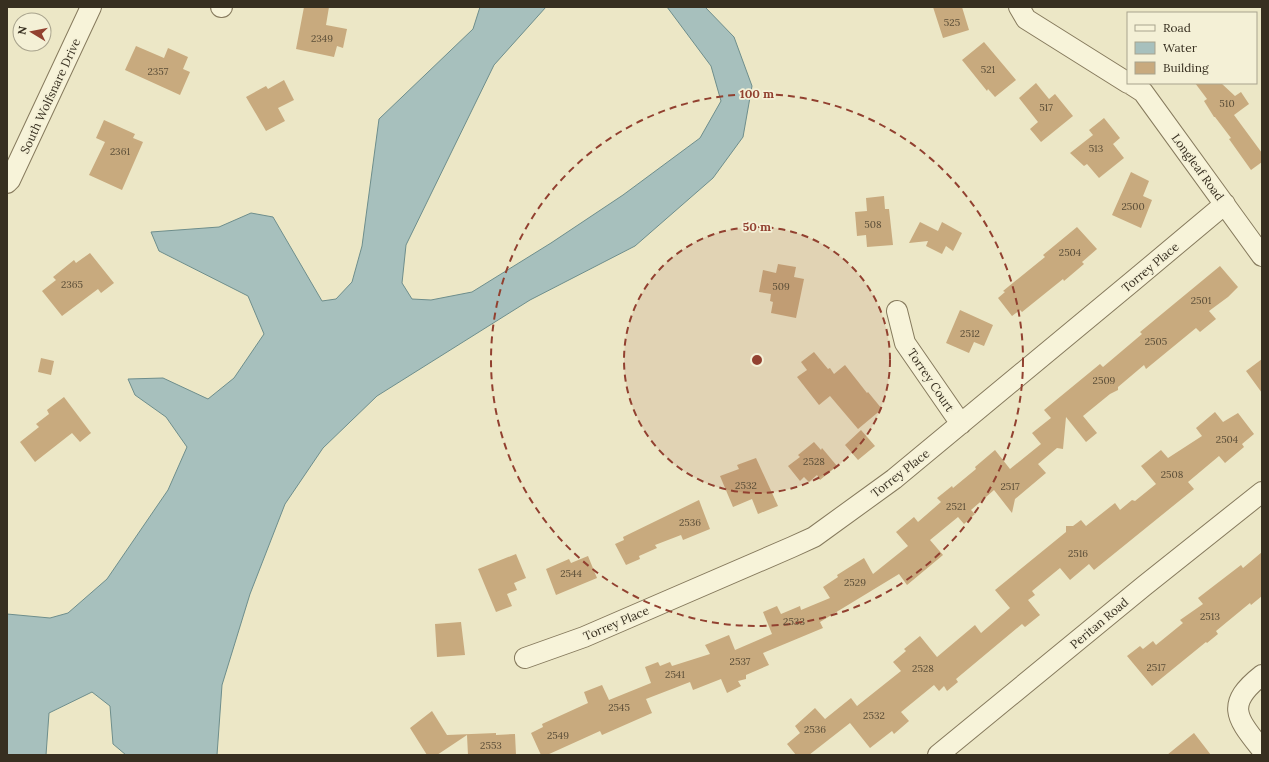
<svg xmlns="http://www.w3.org/2000/svg" width="1269" height="762" font-family="Lora,serif">
<style>
.water{fill:#a7c0bd;stroke:#6e8e8c}
.building{fill:#c8aa7e}
.lines{fill:none;stroke-linecap:round;stroke-linejoin:round}
.street-casing{stroke:#867a5d;stroke-width:22}
.street{stroke:#f7f3d9;stroke-width:20}
.ring{fill:none;stroke:#924130;stroke-width:2;stroke-dasharray:7 5}
.labels{text-anchor:middle;dominant-baseline:central;stroke-width:3.5;stroke-linejoin:round;paint-order:stroke}
.number-label{font-size:10px;fill:#5b4e38}
.street-label{font-size:12px;fill:#372f20;stroke:#f4f0d6}
.centre{fill:#924130;stroke:#f4f0d6;stroke-width:2}
.ring-label{font-size:12px;text-anchor:middle;font-weight:bold;fill:#924130;stroke:#f4f0d6;stroke-width:3.5;stroke-linejoin:round;paint-order:stroke}
</style>
<rect width="100%" height="100%" fill="#ece7c6"/>
<path class="water" d="M480,7H546L494,65L406,245L402,283L412,299L431,300L472,292L551,243L623,195L700,138L721,101L711,66L667,7H705L734,37L752,86L743,137L713,178L635,246L530,300L377,396L323,448L285,504L250,594L222,685L217,755H126L113,744L110,706L92,692L49,713L46,755H7V614L50,618L68,613L107,579L168,490L187,447L166,417L135,395L128,379L163,378L208,399L234,378L264,334L248,296L159,251L151,232L219,227L251,213L273,217L322,301L336,299L352,282L362,246L379,119L473,29Z"/>
<path class="building" d="M304,7H329L326,25L347,29L343,48L337,46L334,57L296,49Z
M933,7H962L969,30L943,38Z
M984,42L1016,80L995,97L988,89L987,91L962,60Z
M136,46L164,58L168,48L188,57L183,69L190,72L180,95L125,70Z
M284,80L294,100L278,108L285,121L266,131L246,97L266,86L268,89Z
M1036,83L1049,99L1055,94L1073,116L1041,142L1030,129L1038,122L1019,98Z
M1195,83H1221L1235,96L1241,92L1249,104L1234,115L1262,153V162L1251,170L1229,139L1231,138L1215,117H1214L1204,101L1207,99Z
M1104,118L1120,138L1113,144L1124,158L1099,178L1087,164L1084,166L1070,153L1093,135L1089,130Z
M104,120L135,134L133,138L143,142L122,190L89,175L105,142L96,138Z
M1131,172L1149,181L1143,196L1152,200L1141,228L1112,215Z
M884,196L885,209H889L893,245L867,247L866,235L857,236L855,212L867,211L866,198Z
M920,222L938,231L942,222L962,233L953,251L946,246L942,254L926,246L928,241L909,243Z
M1077,227L1097,249L1082,262L1084,264L1064,281L1063,279L1022,312L1020,310L1012,316L998,298L1005,292L1003,291L1045,257L1043,255Z
M90,253L114,283L101,293L98,289L62,316L42,291L56,280L53,277L74,260L76,263Z
M778,264L796,267L794,277L804,279L796,318L771,313L773,302L770,301L771,294L759,292L763,270L776,273Z
M1220,266L1238,287L1228,297L1209,311L1216,319L1200,332L1196,328L1146,369L1144,365L1118,387V390L1110,394L1083,416L1097,433L1086,442L1066,417L1063,449L1057,448L1038,464L1046,473L1015,499L1012,513L994,490L971,510L975,514L964,524L958,517L930,540L943,555L907,585L899,574L820,622L823,628L763,653L769,665L746,675V679L738,681L741,686L727,693L721,679L693,690L690,682L646,699L652,713L602,735L600,731L547,755H541L531,733L543,727L542,724L588,703L584,692L602,685L609,700L651,683L645,667L658,662L660,666L670,662L672,666L710,654L705,645L729,635L735,650L772,634L763,612L777,606L781,614L800,606L801,610L830,598L823,587L838,577L837,575L864,558L873,574L908,546L896,532L914,517L918,522L941,502L937,498L952,486L953,488L976,469L975,467L995,450L1010,469L1041,444L1032,433L1051,418L1044,410L1100,364L1103,367L1142,334L1140,332Z
M960,310L993,325L984,346L974,342L969,353L946,343Z
M814,352L828,369L830,368L834,374L845,365L867,393L868,392L882,409L858,429L830,396L819,405L797,377L807,370L801,362Z
M41,358L54,361L51,375L38,372Z
M1262,359V393L1246,371Z
M64,397L91,433L80,442L72,433L35,462L20,442L39,427L36,424L49,414L47,410Z
M1215,412L1223,422L1238,413L1254,434L1242,444L1244,447L1225,463L1219,456L1188,482L1194,489L1094,570L1089,564L1070,580L1060,568L1032,591L1035,595L1028,600L1040,615L1025,627L1022,624L956,679L958,682L947,691L944,686L939,691L934,685L901,712L909,721L894,734L892,731L870,748L850,723L809,755H796L787,744L800,733L795,726L815,708L825,719L851,698L857,706L901,671L893,662L906,651L904,649L920,636L937,657L975,625L981,633L1010,608L995,590L1066,532V526H1073L1081,520L1086,526L1115,503L1120,510L1132,500L1135,501L1156,484L1141,466L1161,450L1168,458L1202,436L1196,428Z
M861,430L875,446L858,460L845,445Z
M814,442L821,450L822,448L837,466L820,480L817,475L809,482L804,477L800,481L788,466L800,457L798,455Z
M756,458L778,506L758,514L752,499L733,507L720,476L739,469L737,465Z
M699,500L710,529L683,540L681,535L655,545L657,548L639,556L640,559L626,565L615,544L624,540L623,537Z
M1262,552V596L1251,605L1250,603L1216,631L1218,634L1207,643L1206,642L1152,686L1127,656L1140,646L1143,649L1153,641L1156,645L1183,623L1180,620L1203,604L1198,598L1241,565L1243,568Z
M516,554L526,578L514,583L517,590L507,594L512,606L496,612L478,569Z
M588,556L597,578L556,595L546,569L569,559L571,563Z
M461,622L465,655L437,657L435,624Z
M432,711L447,735L496,733V735L515,734L516,755H468L467,735L437,755H427L410,728Z
M1194,733L1211,755H1167Z"/>
<g class="lines">
<defs>
<path id="street" d="M221,7H222
M1019,7L1026,19L1128,83
M1129,83L1143,92L1262,256
M7,183L10,180L91,7
M897,311L905,343L961,424
M525,658L584,637L792,547L814,537L894,479L1133,281L1225,204
M1262,675C1224,705 1237,718 1262,750
M938,755L1144,586L1262,492"/>
</defs>
<use href="#street" class="street-casing"/>
<use href="#street" class="street"/>
</g>
<circle cx="757" cy="360" r="133" fill="#924130" fill-opacity=".12"/>
<g class="ring">
<circle cx="757" cy="360" r="133"/>
<circle cx="757" cy="360" r="266"/>
</g>
<g class="labels">
<g class="number-label">
<text x="952" y="22">525</text>
<text x="322" y="38">2349</text>
<text x="988" y="69">521</text>
<text x="158" y="71">2357</text>
<text x="1227" y="103">510</text>
<text x="1046" y="107">517</text>
<text x="1096" y="148">513</text>
<text x="120" y="151">2361</text>
<text x="1133" y="206">2500</text>
<text x="873" y="224">508</text>
<text x="1070" y="252">2504</text>
<text x="72" y="284">2365</text>
<text x="781" y="286">509</text>
<text x="1201" y="300">2501</text>
<text x="970" y="333">2512</text>
<text x="1156" y="341">2505</text>
<text x="1104" y="380">2509</text>
<text x="1227" y="439">2504</text>
<text x="814" y="461">2528</text>
<text x="1172" y="474">2508</text>
<text x="746" y="485">2532</text>
<text x="1010" y="486">2517</text>
<text x="956" y="506">2521</text>
<text x="690" y="522">2536</text>
<text x="1078" y="553">2516</text>
<text x="571" y="573">2544</text>
<text x="855" y="582">2529</text>
<text x="1210" y="616">2513</text>
<text x="794" y="621">2533</text>
<text x="740" y="661">2537</text>
<text x="1156" y="667">2517</text>
<text x="923" y="668">2528</text>
<text x="675" y="674">2541</text>
<text x="619" y="707">2545</text>
<text x="874" y="715">2532</text>
<text x="815" y="729">2536</text>
<text x="558" y="735">2549</text>
<text x="491" y="745">2553</text>
</g>
<g class="street-label">
<text transform="translate(50 96) rotate(-65)">South Wolfsnare Drive</text>
<text transform="translate(1198 167) rotate(54)">Longleaf Road</text>
<text transform="translate(1150 267) rotate(-40)">Torrey Place</text>
<text transform="translate(931 380) rotate(56)">Torrey Court</text>
<text transform="translate(900 473) rotate(-38)">Torrey Place</text>
<text transform="translate(616 623) rotate(-23)">Torrey Place</text>
<text transform="translate(1099 623) rotate(-40)">Peritan Road</text>
</g>
</g>
<circle cx="757" cy="360" r="6" class="centre"/>
<g class="ring-label">
<text x="757" y="98">100 m</text>
<text x="757" y="231">50 m</text>
</g>
<rect width="1269" height="762" fill="none" stroke="#372f20" stroke-width="16"/>
<rect x="1127" y="12" width="130" height="72" fill="#f4f0d6" stroke="#a8a38d"/>
<rect x="1135" y="25" width="20" height="6" fill="#f7f3d9" stroke="#a8a38d"/>
<text x="1163" y="32" font-size="12" fill="#372f20">Road</text>
<rect x="1135" y="42" width="20" height="12" fill="#a7c0bd" stroke="#a8a38d"/>
<text x="1163" y="52" font-size="12" fill="#372f20">Water</text>
<rect x="1135" y="62" width="20" height="12" fill="#c8aa7e" stroke="#a8a38d"/>
<text x="1163" y="72" font-size="12" fill="#372f20">Building</text>
<g transform="translate(32 32) rotate(280)"><circle r="19" fill="#f4f0d6" stroke="#a8a38d"/>
<path d="M0-3L7 15L0 10L-7 15Z" fill="#924130"/>
<text y="-6" font-size="11" font-weight="bold" text-anchor="middle" fill="#372f20">N</text>
</g>
</svg>
